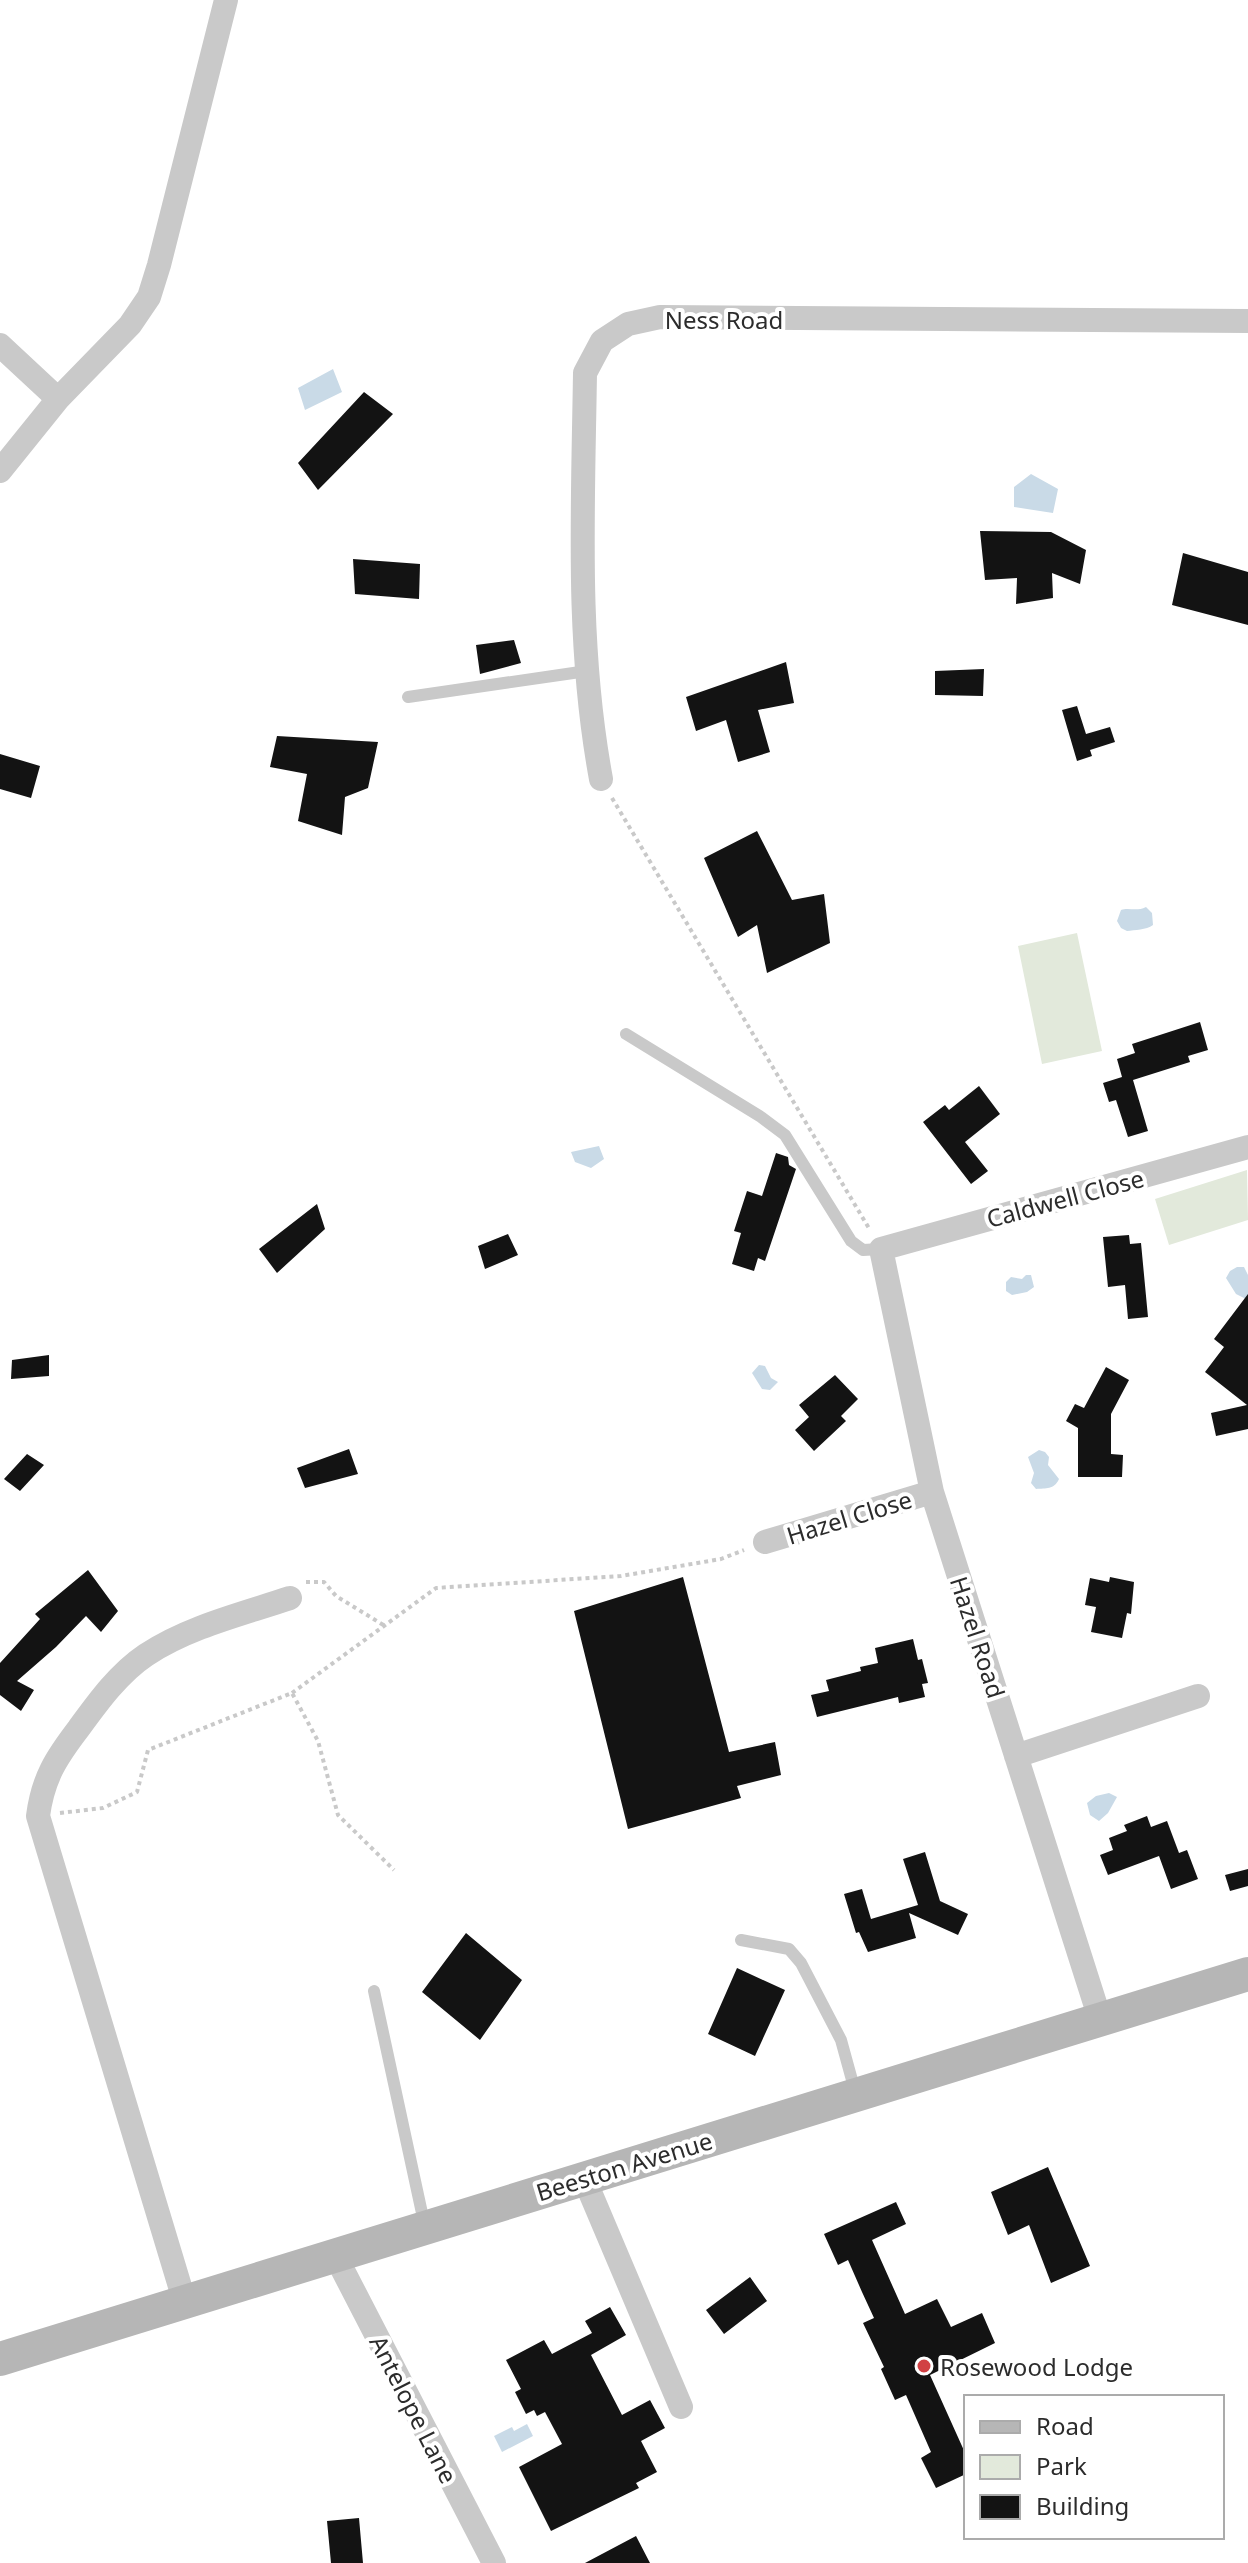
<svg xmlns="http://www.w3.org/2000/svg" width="1248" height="2563" font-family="'Noto Sans',sans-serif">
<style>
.green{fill:#e2e9db}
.water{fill:#c9dae7}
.building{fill:#131313}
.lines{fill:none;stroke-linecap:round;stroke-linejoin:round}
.path{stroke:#c9c9c9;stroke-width:4;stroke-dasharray:4 4;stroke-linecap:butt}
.lane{stroke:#c9c9c9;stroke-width:12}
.street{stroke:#c9c9c9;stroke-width:24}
.secondary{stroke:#b6b6b6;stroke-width:34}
.poi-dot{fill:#d14144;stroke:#fff;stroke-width:3}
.labels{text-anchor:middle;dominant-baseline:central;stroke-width:8;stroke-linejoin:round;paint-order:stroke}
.street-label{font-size:24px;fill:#2c2c2c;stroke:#fff}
.poi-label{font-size:24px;fill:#2c2c2c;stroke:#fff;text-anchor:start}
</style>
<rect width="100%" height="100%" fill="#fff"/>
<path class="green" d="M1077,933L1102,1051L1042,1064L1018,946Z
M1247,1170L1248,1220L1169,1245L1155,1199Z"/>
<path class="water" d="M333,369L342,392L305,410L298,388Z
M1031,474L1058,489L1053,513L1014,507V487Z
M1146,907L1152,913L1153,925C1146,930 1135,930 1127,931L1121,928L1117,921L1121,910C1129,907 1136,912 1146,907Z
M599,1146L604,1159L591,1168L575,1162L571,1152Z
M1237,1267H1244L1248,1275V1303L1244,1298L1236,1294L1226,1278L1230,1271Z
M1026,1275H1031L1034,1287L1027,1292L1012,1295L1006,1291V1282L1011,1277L1022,1279Z
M759,1365L765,1366L771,1378L778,1382L770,1390L762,1389L752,1373Z
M1039,1450L1045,1452L1049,1457L1048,1465L1059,1479C1054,1490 1046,1488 1036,1489L1031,1483L1034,1473L1028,1457Z
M1109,1793L1117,1797L1108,1813L1099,1821L1090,1815L1087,1803L1096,1796Z
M527,2424L533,2436L502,2452L494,2436L512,2427L514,2431Z"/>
<path class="building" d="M364,392L393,414L318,490L298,463Z
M980,531L1051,532L1086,550L1080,584L1052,573L1053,598L1016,604L1017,578L985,580Z
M1183,553L1248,572V625L1172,605Z
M353,559L420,564L419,599L355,594Z
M514,640L521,663L480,674L476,645Z
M786,662L794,703L758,710L770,752L738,762L726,720L696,731L686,697Z
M984,669L983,696L935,695V671Z
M1077,706L1086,734L1110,727L1115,742L1090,750L1092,756L1077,761L1062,710Z
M277,736L378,742L368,788L345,797L342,835L298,821L307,774L270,767Z
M0,754L40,766L31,798L0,789Z
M757,831L792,900L824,894L830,943L767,973L757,925L738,937L704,858Z
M1200,1022L1208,1050L1188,1056L1190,1062L1133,1080L1148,1131L1128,1137L1116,1100L1109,1102L1103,1083L1122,1077L1117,1059L1135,1053L1132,1044Z
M979,1086L1000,1114L965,1142L988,1171L971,1184L923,1122L945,1105L949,1110Z
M776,1153L788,1157L789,1165L796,1169L765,1261L758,1258L754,1271L732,1264L741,1233L734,1231L747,1191L762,1196Z
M317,1204L325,1229L277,1273L259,1249Z
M508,1234L518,1255L485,1269L478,1246Z
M1129,1235L1130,1244L1141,1243L1148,1317L1128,1319L1125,1285L1108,1287L1103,1237Z
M1248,1294V1429L1216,1436L1211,1413L1247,1405L1205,1372L1224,1347L1214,1339Z
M49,1355V1376L11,1379L12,1360Z
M1106,1367L1129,1380L1111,1414V1454L1123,1455L1122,1477H1078V1428L1066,1421L1075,1404L1084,1408Z
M835,1375L858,1399L841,1416L846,1421L814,1451L795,1430L809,1417L799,1405Z
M349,1449L358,1474L305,1488L297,1468Z
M27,1454L44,1465L20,1491L4,1479Z
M88,1570L118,1611L101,1632L86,1616L56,1647L17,1681L34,1690L21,1711L0,1695V1663L40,1619L35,1614Z
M683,1577L729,1752L775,1742L781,1775L737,1786L741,1798L628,1829L574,1611Z
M1110,1577L1134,1582L1131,1614L1127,1613L1122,1638L1091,1632L1096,1607L1085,1605L1090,1578L1109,1582Z
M913,1639L918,1660L922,1659L928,1683L922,1684L925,1697L899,1703L898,1697L817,1717L811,1695L829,1691L826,1680L861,1671L860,1667L878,1663L875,1648Z
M1147,1816L1151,1827L1167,1821L1179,1853L1187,1850L1198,1879L1171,1889L1159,1856L1108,1875L1100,1855L1113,1850L1109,1838L1127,1831L1124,1825Z
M925,1852L940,1901L968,1914L958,1935L909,1913L916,1938L868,1952L859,1932L856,1933L844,1894L862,1889L871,1919L918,1905L903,1859Z
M1248,1869V1886L1230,1891L1225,1875Z
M466,1933L522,1980L480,2040L422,1992Z
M737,1968L785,1990L755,2056L708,2034Z
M1048,2167L1090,2266L1051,2283L1029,2225L1008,2235L991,2192Z
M896,2202L906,2224L872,2240L905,2314L937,2299L951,2327L982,2313L995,2343L930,2375L966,2455V2474L936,2488L921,2458L931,2452L920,2427L906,2395L895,2400L881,2369L884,2367L863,2323L874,2318L862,2292L848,2260L838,2265L824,2234Z
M750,2277L767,2301L724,2334L706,2310Z
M610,2307L626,2335L591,2355L622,2415L650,2400L665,2428L641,2441L657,2472L636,2483L639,2488L551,2531L519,2467L562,2444L545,2412L537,2416L534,2410L526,2414L515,2392L521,2389L506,2360L544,2340L552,2354L592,2333L585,2321Z
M359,2518L363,2563H331L327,2521Z
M636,2536L650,2563H585Z"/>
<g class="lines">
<path class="path" d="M612,798L870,1230
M306,1582H324L336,1596L385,1626
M292,1693L436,1588L621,1576L721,1559L744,1550
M60,1813L103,1808L137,1792L148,1750L292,1693L318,1741L338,1815L394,1870"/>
<path class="lane" d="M408,697L587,671
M626,1034L761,1117L785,1135L851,1241L863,1250L881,1249
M741,1940L789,1949L801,1963L841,2040L855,2091
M374,1991L425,2227"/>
<path class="street" d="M0,345L58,399
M0,471L58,399L130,325L149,297L159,265L226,0
M601,779C576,644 583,510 585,373L602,341L628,324L660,317L1248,321
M765,1542L932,1492
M1016,1756L1198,1696
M1100,2019L932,1492L881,1249L1248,1147
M584,2178L681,2407
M335,2255L494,2563
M185,2303L38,1816C43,1778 56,1758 79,1728C98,1702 119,1673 146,1655C188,1627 242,1614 290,1598"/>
<path class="secondary" d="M0,2359L1248,1974"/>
</g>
<circle class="poi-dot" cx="924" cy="2366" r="8"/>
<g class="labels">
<g class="street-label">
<text x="724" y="319">Ness Road</text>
<text transform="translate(1065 1198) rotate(-15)">Caldwell Close</text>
<text transform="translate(849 1517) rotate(-17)">Hazel Close</text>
<text transform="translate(978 1637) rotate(72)">Hazel Road</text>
<text transform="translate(624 2166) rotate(-17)">Beeston Avenue</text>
<text transform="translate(414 2409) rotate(63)">Antelope Lane</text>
</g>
<g class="poi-label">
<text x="940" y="2366">Rosewood Lodge</text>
</g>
</g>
<rect x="964" y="2395" width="260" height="144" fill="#ffffff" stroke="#ababab" stroke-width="2"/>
<rect x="980" y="2421" width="40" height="12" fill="#b6b6b6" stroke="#ababab" stroke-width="2"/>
<text x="1036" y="2435" font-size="24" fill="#2c2c2c">Road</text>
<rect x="980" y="2455" width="40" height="24" fill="#e2e9db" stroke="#ababab" stroke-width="2"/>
<text x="1036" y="2475" font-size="24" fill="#2c2c2c">Park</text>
<rect x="980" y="2495" width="40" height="24" fill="#131313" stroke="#ababab" stroke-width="2"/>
<text x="1036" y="2515" font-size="24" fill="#2c2c2c">Building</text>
</svg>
